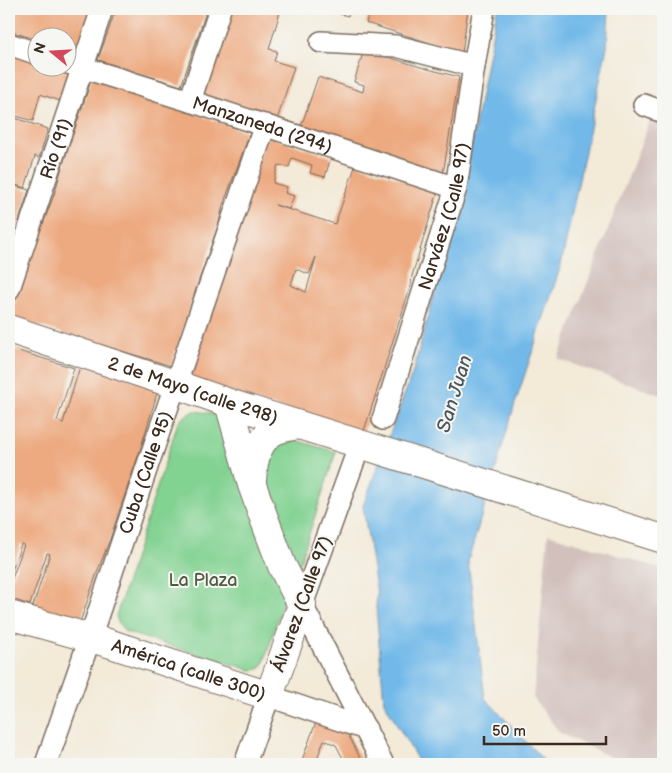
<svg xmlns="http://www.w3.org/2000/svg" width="672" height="773" font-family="'Balsamiq Sans',sans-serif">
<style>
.industrial{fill:#d1c0bc}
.green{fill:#82d292;stroke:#5e7e58}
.water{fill:#72b9e9;stroke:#567284}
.building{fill:#eda97f;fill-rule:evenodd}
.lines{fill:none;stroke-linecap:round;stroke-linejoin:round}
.minor-casing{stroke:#7b6d5f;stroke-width:24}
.major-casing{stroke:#7b6d5f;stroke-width:30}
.minor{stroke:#fff;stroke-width:21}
.major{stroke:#fff;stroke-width:28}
.labels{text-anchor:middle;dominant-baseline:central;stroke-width:4;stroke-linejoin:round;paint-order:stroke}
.street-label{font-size:18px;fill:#3b2a1e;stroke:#f6f6f2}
.park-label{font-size:18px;fill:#505c41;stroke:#f6f6f2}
.water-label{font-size:19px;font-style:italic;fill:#4c555b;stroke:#f6f6f2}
</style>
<rect width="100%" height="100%" fill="#f6f6f2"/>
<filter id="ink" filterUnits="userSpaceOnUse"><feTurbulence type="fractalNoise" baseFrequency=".02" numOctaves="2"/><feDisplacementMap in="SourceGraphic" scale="10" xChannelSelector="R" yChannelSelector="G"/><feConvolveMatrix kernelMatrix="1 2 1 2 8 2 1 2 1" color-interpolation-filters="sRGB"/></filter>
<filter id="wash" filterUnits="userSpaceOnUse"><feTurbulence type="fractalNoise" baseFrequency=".0096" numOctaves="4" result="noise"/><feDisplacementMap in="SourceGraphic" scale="20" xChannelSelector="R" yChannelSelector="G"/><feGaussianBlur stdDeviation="1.12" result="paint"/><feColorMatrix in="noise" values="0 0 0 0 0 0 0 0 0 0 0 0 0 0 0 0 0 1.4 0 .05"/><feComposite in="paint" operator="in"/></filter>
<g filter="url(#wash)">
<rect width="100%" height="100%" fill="#f3ead8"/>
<path class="industrial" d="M651,118L663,124V396L558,359Z
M548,534L663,569V764H625L560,733L533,698Z"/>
<path class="green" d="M194,411L218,414L221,415L285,596L264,663C261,669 257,670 251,670L125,632L118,622L116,616L178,422L188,414Z
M298,441L336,452L299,565C288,542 259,478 268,455C273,443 288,442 298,441Z"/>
<path class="water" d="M497,9H609L607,47L561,265L514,407L468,561L485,698L547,764H420L384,702L376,607L377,594L363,506L414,369L467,169Z"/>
<g id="blocks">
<path class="building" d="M9,9H95L78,54L68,51V38H38V40L9,31Z
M116,9H207L181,86L98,60Z
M229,9H281L269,49L277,51L274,61L294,67L277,120L200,95Z
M330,9H350L348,16L329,11Z
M370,9H468L462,53L366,23Z
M364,50L424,68L459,77L443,174L301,127L318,77L363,92L364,85L354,82Z
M9,52L38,61V68H57L72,73L63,102L40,94L33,121L9,114Z
M92,78L250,133L223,205L219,223L198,283L171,366L10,317L30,258L54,195L62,167Z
M9,116L48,129L39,158L35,156L25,188L9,183Z
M267,136L331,157L325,177L310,173L312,165L292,158L289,167L278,165L273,183L287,187L285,193L294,196L289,209L275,205L335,224L356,164L438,191L412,276L411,285L363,434L183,377ZM316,257L306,292L291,285L296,269L309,274Z
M9,184L29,190L9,252Z
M9,348L74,368L57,421L63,423L81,363L159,387L141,447L110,539L98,570L78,628L30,615L50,554L47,553L30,605L9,598V587L24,545L21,544L9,579Z
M316,722L345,730L350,738L363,764H346L336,745L324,740L315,764H303L302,760Z"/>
</g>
</g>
<g filter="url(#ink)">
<use href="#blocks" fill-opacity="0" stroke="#7b6d5f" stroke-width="1"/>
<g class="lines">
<defs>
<g id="minor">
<path d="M321,42L396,46L474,66"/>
<path d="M9,44L38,54"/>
<path id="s1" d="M68,63L190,101L456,188"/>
<path d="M190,101L220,9"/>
<path d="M644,105L663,112"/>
<path id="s2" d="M9,289L102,9"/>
<path id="s3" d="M383,419L456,188L474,66L484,9"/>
<path d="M360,444L302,605L383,764"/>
<path id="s4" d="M46,764L90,638L148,464L265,125"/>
<path d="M245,764L269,696L366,729"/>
</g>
<g id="major">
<path id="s5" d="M9,329L183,387L229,403L663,539"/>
<path d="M252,481C253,461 257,435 280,429C286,427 293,426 299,425"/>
<path id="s6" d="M9,615L108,643L269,696L302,605L282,566L265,521L252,485L229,403"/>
</g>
</defs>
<use href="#minor" class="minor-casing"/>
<use href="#major" class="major-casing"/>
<use href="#minor" class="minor"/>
<use href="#major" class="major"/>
</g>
</g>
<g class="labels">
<g class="street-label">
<text stroke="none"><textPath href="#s1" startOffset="204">Manzaneda (294)</textPath></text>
<text stroke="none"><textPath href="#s2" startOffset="148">Río (91)</textPath></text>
<text stroke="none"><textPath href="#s3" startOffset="212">Narváez (Calle 97)</textPath></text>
<text stroke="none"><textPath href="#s5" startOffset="194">2 de Mayo (calle 298)</textPath></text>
<text stroke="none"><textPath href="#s4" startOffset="308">Cuba (Calle 95)</textPath></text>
<text transform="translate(302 604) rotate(-70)">Álvarez (Calle 97)</text>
<text stroke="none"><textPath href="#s6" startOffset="188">América (calle 300)</textPath></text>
</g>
<g class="park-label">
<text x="203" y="580">La Plaza</text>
</g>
<g class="water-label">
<text transform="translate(455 394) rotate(-73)">San Juan</text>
</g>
</g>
<rect width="672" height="773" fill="none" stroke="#f6f6f2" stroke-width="30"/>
<g transform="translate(52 52) rotate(288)"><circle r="24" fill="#f6f6f2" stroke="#aba49d"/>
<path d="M0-4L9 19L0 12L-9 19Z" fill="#d1495b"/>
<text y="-8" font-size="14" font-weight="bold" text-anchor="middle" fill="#3b2a1e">N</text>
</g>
<path d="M484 736v8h122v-8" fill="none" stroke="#3b2a1e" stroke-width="2.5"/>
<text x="492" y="736" font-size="15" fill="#3b2a1e" stroke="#f6f6f2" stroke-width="4" paint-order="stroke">50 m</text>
</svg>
